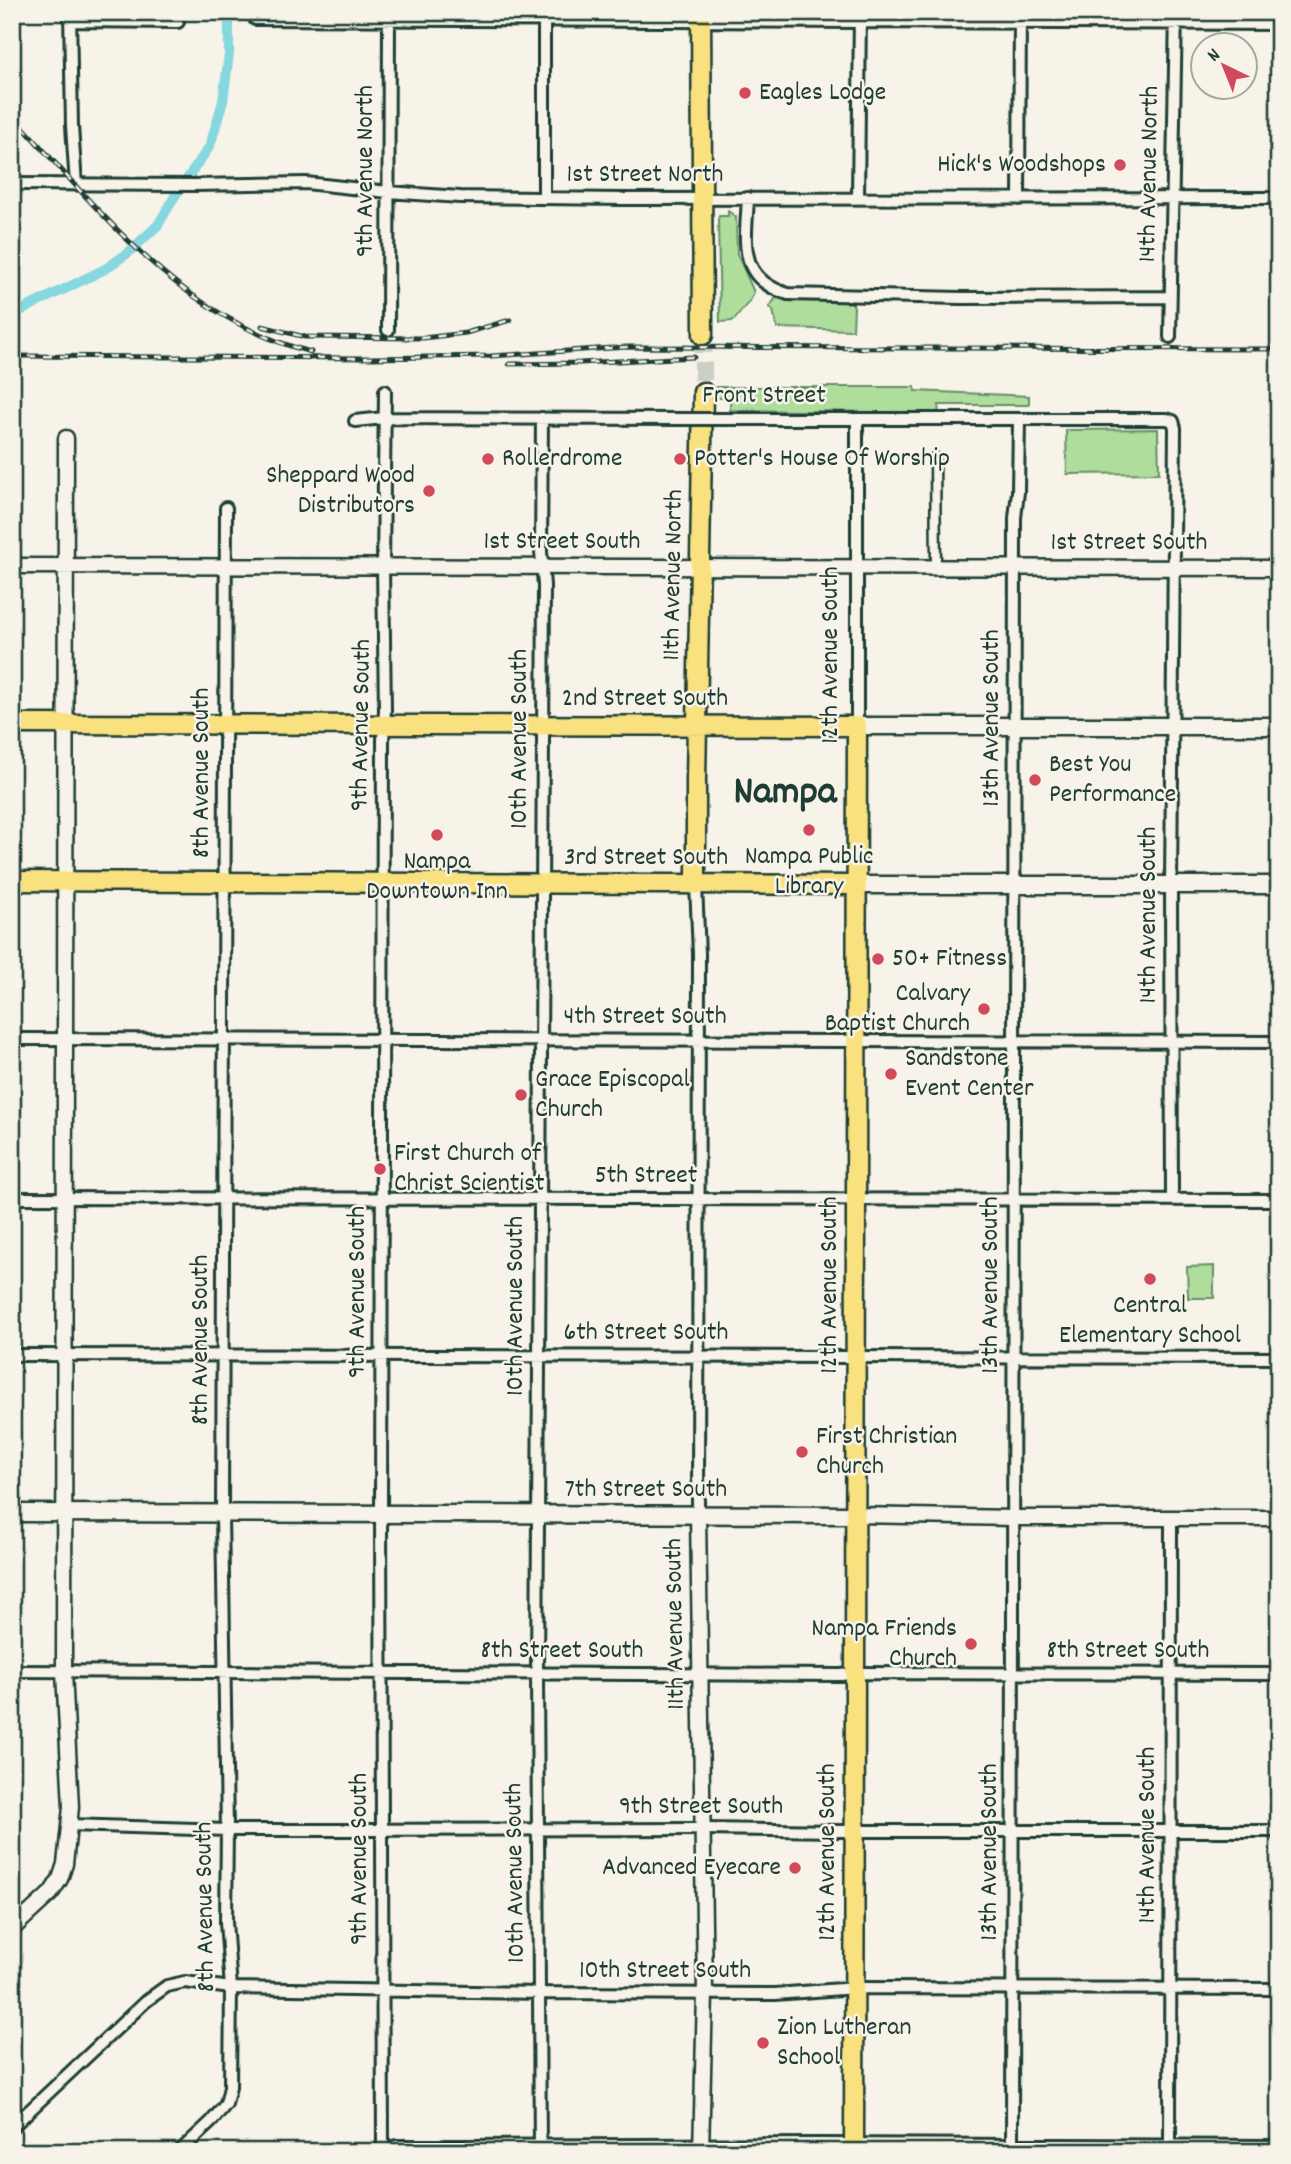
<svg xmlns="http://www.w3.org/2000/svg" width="1291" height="2164" font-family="Dekko,sans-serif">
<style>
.green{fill:#aedd9c;stroke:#668d68;stroke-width:2}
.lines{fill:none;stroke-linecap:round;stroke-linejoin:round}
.canal{stroke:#86d7e0;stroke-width:10}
.primary-tunnel{stroke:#cccfc4;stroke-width:18;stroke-dasharray:18 9;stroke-linecap:butt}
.pedestrian-casing{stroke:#1f3d34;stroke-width:13}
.minor-casing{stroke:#1f3d34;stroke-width:16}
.tertiary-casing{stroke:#1f3d34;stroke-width:19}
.secondary-casing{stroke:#1f3d34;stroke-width:21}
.primary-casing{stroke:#1f3d34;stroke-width:23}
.pedestrian{stroke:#f7f3e8;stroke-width:8}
.minor{stroke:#f7f3e8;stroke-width:10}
.tertiary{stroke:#f7f3e8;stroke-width:14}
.secondary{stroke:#f7f3e8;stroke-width:16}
.primary{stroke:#fae180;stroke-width:18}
.rail-casing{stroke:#1f3d34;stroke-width:5}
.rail{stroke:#f7f3e8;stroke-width:2.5;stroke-dasharray:8;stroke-linecap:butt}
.minor-bridge-casing{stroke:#1f3d34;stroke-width:16;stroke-linecap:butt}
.minor-bridge{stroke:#f7f3e8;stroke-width:10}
.poi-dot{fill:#d1495b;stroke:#f7f3e8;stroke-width:2.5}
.labels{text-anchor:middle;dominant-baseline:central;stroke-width:5;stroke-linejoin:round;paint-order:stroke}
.poi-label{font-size:26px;fill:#1f3d34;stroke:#f7f3e8;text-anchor:start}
.street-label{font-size:26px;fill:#1f3d34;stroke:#f7f3e8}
.town-label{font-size:40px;font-weight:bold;fill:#1f3d34;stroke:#f7f3e8}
</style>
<rect width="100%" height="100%" fill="#f7f3e8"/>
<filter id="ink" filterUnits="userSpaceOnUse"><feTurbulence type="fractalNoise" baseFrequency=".0143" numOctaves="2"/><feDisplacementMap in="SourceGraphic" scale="14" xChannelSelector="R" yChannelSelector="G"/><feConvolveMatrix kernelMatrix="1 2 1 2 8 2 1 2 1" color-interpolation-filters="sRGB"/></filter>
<g filter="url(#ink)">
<path class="green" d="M728,211L736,217L737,254L754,292L751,299L735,319L732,321L720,322L718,220L719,216H728Z
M776,298L851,300L854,307L853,330L777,328L773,310L769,307Z
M716,387H915V391L1029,396V405H939L938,413L730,410V398H719L716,396Z
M1158,429L1159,473L1067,474L1066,430Z
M1214,1266V1298H1188L1187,1267Z"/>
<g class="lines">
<path class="canal" d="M12,315L105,269L128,253L158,225L175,196L210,146L223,101L229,54V12"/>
<path class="primary-tunnel" d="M703,335V392"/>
<defs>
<path id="pedestrian" d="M935,457L936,567"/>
<path id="minor" d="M70,12L72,126L76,185
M255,19L1279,24
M70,21L178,22
M12,184L195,185L306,183L388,192L460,197L622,199L1279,198
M544,197V12
M748,198C746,241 736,278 788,294L961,298L1169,297
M858,198L860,12
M1019,199L1020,12
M388,330L389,12
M1170,337L1176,12
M718,419H1167L1173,421L1175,428L1171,885L1172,1200
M857,419V726
M355,421L384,418L688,419
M696,885L699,954L698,1514
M12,1039L1279,1042
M12,1198L1279,1200
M12,1355L1279,1358
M12,1671L841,1675L855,1673L1279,1674
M69,1825L227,1830L703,1829L839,1831H1279
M12,2127L146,2001L167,1986L185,1982L231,1988L541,1993L775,1994L855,1988L1279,1989
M179,2152L211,2122L226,2104L230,2087L231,1988L226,1922L227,1830L222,1514L226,508
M383,2152L381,1514L383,740L385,710L383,567L385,391
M383,2152L396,2146H458L820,2144L1279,2146
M540,2152L537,1674L544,585L541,552L542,418
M1012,2152L1015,518L1018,492L1019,419
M1170,2152L1171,1518"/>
<path id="tertiary" d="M12,566L1279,568
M698,1514L705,1994L701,2152
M856,1515L1014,1518H1279
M12,1929L51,1893L60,1879L65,1864L71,1807L64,1672L66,438"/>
<path id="secondary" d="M857,726H1279
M857,885H1279
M12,1513L856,1515"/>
<path id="primary" d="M701,12L703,335
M12,724L857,726L854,2152
M12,881L857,885
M696,885V779L703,392"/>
</defs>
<use href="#pedestrian" class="pedestrian-casing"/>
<use href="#minor" class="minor-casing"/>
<use href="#tertiary" class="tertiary-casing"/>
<use href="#secondary" class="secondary-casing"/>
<use href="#primary" class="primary-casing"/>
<use href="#pedestrian" class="pedestrian"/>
<use href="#minor" class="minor"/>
<use href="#tertiary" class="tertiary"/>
<use href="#secondary" class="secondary"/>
<use href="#primary" class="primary"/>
<defs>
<path id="rail" d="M12,115C99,210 181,319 311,352
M262,326L305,337L423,338L466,333L510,320
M12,356L370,358L491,356L627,347L1279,349
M509,364L580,363L694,357"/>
</defs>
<use href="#rail" class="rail-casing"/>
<use href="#rail" class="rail"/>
<defs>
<path id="minor-bridge" d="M688,419H718"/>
</defs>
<use href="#minor-bridge" class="minor-bridge-casing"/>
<use href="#minor-bridge" class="minor-bridge"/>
</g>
</g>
<g class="poi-dot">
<circle cx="745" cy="93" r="7"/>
<circle cx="1120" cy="165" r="7"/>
<circle cx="488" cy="459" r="7"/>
<circle cx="680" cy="459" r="7"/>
<circle cx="429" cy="491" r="7"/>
<circle cx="1035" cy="780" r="7"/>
<circle cx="809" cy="830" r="7"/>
<circle cx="437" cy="835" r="7"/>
<circle cx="878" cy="959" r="7"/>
<circle cx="984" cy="1009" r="7"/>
<circle cx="891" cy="1074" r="7"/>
<circle cx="521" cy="1095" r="7"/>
<circle cx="380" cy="1169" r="7"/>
<circle cx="1150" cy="1279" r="7"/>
<circle cx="802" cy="1452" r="7"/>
<circle cx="971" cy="1644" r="7"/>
<circle cx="795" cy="1868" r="7"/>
<circle cx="763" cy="2043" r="7"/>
</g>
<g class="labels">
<g class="poi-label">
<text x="759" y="93">Eagles Lodge</text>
<text x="1106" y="165" text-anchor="end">Hick's Woodshops</text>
<text x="502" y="459">Rollerdrome</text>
<text x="694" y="459">Potter's House Of Worship</text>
<text x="415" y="476" text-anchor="end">Sheppard Wood<tspan x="415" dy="30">Distributors</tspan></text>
<text x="1049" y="765">Best You<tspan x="1049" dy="30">Performance</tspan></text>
<text x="809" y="857" text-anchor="middle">Nampa Public<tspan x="809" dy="30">Library</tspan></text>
<text x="437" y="862" text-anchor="middle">Nampa<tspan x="437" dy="30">Downtown Inn</tspan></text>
<text x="892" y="959">50+ Fitness</text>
<text x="970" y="994" text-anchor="end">Calvary<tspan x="970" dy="30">Baptist Church</tspan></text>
<text x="905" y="1059">Sandstone<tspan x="905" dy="30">Event Center</tspan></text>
<text x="535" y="1080">Grace Episcopal<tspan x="535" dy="30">Church</tspan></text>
<text x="394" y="1154">First Church of<tspan x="394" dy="30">Christ Scientist</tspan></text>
<text x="1150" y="1306" text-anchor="middle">Central<tspan x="1150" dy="30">Elementary School</tspan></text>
<text x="816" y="1437">First Christian<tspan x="816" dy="30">Church</tspan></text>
<text x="957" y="1629" text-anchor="end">Nampa Friends<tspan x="957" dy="30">Church</tspan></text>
<text x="781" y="1868" text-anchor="end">Advanced Eyecare</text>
<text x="777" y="2028">Zion Lutheran<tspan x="777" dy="30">School</tspan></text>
</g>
<g class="street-label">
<text transform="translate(366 171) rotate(-90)">9th Avenue North</text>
<text transform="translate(1150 174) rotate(-89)">14th Avenue North</text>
<text x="645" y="175">1st Street North</text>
<text x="764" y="396">Front Street</text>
<text x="562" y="542">1st Street South</text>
<text x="1129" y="543">1st Street South</text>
<text transform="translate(674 575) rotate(-89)">11th Avenue North</text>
<text transform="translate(831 655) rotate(-90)">12th Avenue South</text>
<text x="645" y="699">2nd Street South</text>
<text transform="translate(992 718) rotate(-90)">13th Avenue South</text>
<text transform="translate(362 725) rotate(-89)">9th Avenue South</text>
<text transform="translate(520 739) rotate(-90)">10th Avenue South</text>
<text transform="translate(202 773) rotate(-90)">8th Avenue South</text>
<text x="646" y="858">3rd Street South</text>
<text transform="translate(1149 915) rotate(-90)">14th Avenue South</text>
<text x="645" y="1017">4th Street South</text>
<text x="646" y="1176">5th Street</text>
<text transform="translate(830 1285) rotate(-90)">12th Avenue South</text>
<text transform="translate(991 1285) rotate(-90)">13th Avenue South</text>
<text transform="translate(358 1292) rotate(-90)">9th Avenue South</text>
<text transform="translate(516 1306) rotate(-90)">10th Avenue South</text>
<text x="646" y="1333">6th Street South</text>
<text transform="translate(201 1340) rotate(-90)">8th Avenue South</text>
<text x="646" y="1490">7th Street South</text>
<text transform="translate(676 1624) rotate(-91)">11th Avenue South</text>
<text x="562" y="1651">8th Street South</text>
<text x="1128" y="1651">8th Street South</text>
<text x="701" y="1807">9th Street South</text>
<text transform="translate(1148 1835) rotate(-90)">14th Avenue South</text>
<text transform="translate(828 1852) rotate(-90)">12th Avenue South</text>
<text transform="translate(990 1852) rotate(-90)">13th Avenue South</text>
<text transform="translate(360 1859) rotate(-90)">9th Avenue South</text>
<text transform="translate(516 1873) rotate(-91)">10th Avenue South</text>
<text transform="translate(206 1907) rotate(-91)">8th Avenue South</text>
<text x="665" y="1971">10th Street South</text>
</g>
<g class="town-label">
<text x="785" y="794">Nampa</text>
</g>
</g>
<rect width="1291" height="2164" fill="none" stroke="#f7f3e8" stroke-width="42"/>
<rect x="21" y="21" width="1249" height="2122" fill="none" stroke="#1f3d34" stroke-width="2.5" filter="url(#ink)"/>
<g transform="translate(1224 66) rotate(317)"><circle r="33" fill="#f7f3e8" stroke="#a1aaa0" stroke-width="2"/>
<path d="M0-5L12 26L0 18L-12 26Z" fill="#d1495b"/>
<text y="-10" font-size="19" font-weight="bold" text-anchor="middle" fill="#1f3d34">N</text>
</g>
</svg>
